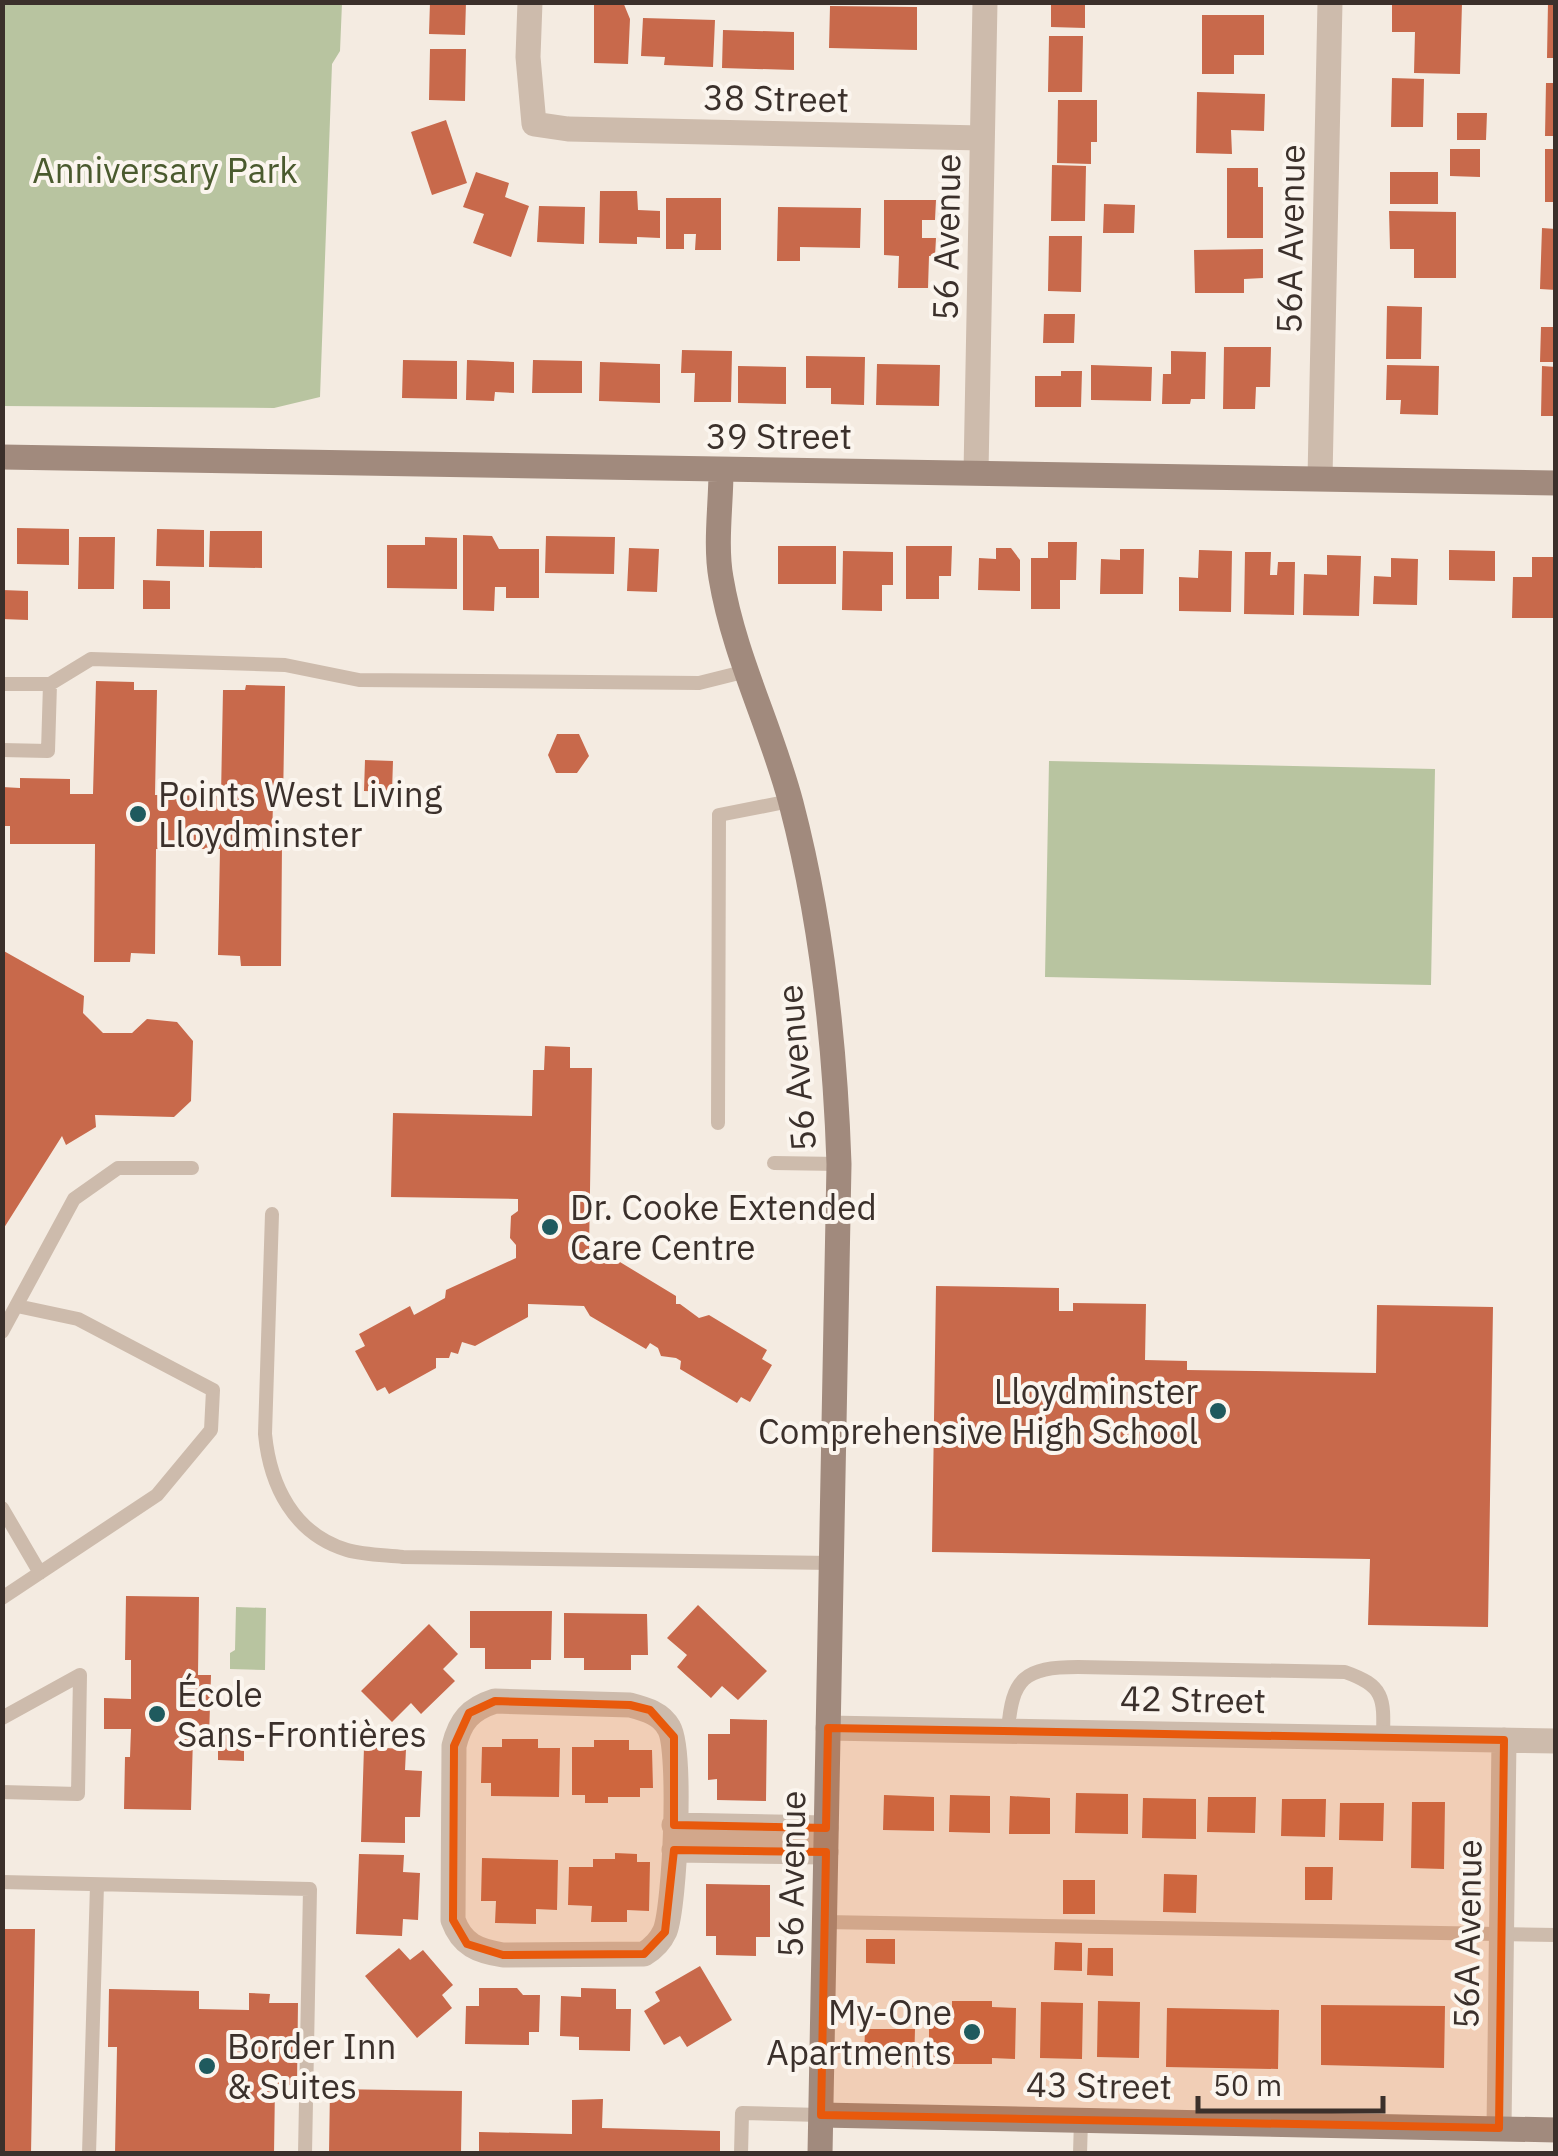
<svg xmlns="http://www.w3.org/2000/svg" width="1558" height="2156" font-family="'IBM Plex Sans',sans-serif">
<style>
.green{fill:#b8c4a0}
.building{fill:#c8694b}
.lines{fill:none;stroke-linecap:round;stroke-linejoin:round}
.lane{stroke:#cdbbac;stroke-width:14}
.street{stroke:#cdbbac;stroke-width:25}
.secondary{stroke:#a18a7d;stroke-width:25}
.marked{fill:#e8590c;fill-opacity:0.2;stroke:#e8590c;stroke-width:8;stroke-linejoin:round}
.poi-dot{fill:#1f5a5e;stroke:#fbf5ee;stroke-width:4}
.labels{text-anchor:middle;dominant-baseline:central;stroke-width:8;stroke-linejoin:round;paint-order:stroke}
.street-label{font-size:35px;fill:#3b302b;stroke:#fbf5ee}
.park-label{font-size:35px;fill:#4a5a2e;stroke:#fbf5ee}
.poi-label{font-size:35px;fill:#3b302b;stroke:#fbf5ee;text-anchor:start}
</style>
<rect width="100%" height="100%" fill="#f4ebe1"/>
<path class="green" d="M3,2L342,3L340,51L332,64L320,397L274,408L3,406Z
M1049,761L1435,769L1431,985L1045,977Z
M236,1607L266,1608L265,1670L230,1669V1653L235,1650Z"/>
<path class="building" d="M430,2H466L465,35L429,34Z
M594,2H623L630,19L628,64L594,63Z
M1392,2L1462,3L1460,74L1414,73L1415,32H1392Z
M1548,2L1556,3V58H1547Z
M1051,3H1085V28L1051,27Z
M830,6L917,7V50L829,48Z
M1202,15H1264V55H1234V74H1202Z
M643,18L715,20L713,67L664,65L665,57L641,56Z
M723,30L794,32V70L722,68Z
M1049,36H1083L1082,92H1048Z
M430,49H466L465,101L429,100Z
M1392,78L1424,79L1423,127H1391Z
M1546,83H1556V136H1545Z
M1197,92L1265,94L1264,131L1231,130L1232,154L1196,153Z
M1058,100H1097V142H1091V164L1057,163Z
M1457,113H1487L1486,140H1457Z
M446,120L467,183L432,195L411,132Z
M1450,149H1480V177L1450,176Z
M1545,149H1556V202H1545Z
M1052,165L1086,166L1085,221H1051Z
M1227,168H1258V187H1263V238H1227Z
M476,172L509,183L505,197L529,206L511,257L473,243L484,214L463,207Z
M1390,172H1438V204H1390Z
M600,191H637L638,210L660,211V238L637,237V244L599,243Z
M666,198H721V250H695L696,234H684V249H666Z
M884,200H936L935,220H922V238H936L935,256H929L928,288H898L899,256L884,255Z
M1104,204L1135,205L1134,233H1103Z
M539,206L585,207L584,244L537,242Z
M778,207L861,208L860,248L800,247V261H777Z
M1389,211L1456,212V278H1414V249H1390Z
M1542,228L1556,229V290L1540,289Z
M1049,236H1082L1081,292L1048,291Z
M1263,249V278L1244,279V293H1195L1194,250Z
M1387,306L1422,307L1421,359H1386Z
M1044,314H1075L1074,343H1043Z
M1541,327H1556V362H1540Z
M1224,347H1271L1270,387H1256L1255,409H1223Z
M682,350L732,351L731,402H694L695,373H681Z
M1171,351L1206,352L1205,399H1191L1190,404H1162L1163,374H1171Z
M806,356L865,357L864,405L831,404V388H806Z
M403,360L457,361V399L402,398Z
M467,360L514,362V393L495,392L494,401L466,400Z
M533,360L582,361V393H532Z
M600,362L660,364V403L599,401Z
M877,364L940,365L939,406L876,405Z
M1091,365L1152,367L1151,401L1091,400Z
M1387,365L1439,366L1438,415L1400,414L1401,400H1386Z
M738,366L786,367V404L738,403Z
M1542,366L1556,367V416H1541Z
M1061,371H1082L1081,407H1035V376H1061Z
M17,528L69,529V565L17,564Z
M157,529L204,530V567L156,566Z
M210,531H262V568L209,567Z
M463,535L492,536L499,549H539V598H506V587H495L494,611L463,610Z
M546,536L615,537L614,574L545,573Z
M79,537H115L114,589H78Z
M425,537L457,538V589L387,588V545H425Z
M1048,542H1077L1076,580H1060V609H1031V558H1048Z
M778,546H836V584H778Z
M906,546H952L951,576H939V599H906Z
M629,548L659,549L657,592L627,591Z
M996,548H1011L1020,560V591L978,590L979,558L996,559Z
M1120,549H1144L1143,594H1100L1101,559L1120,560Z
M1199,550L1232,551L1231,612L1179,611V577L1198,578Z
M1449,550L1495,551V581L1449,580Z
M843,551L893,552V585H882V611L842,610Z
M1245,552H1271L1270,575H1277L1278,562H1295L1294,615L1244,614Z
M1327,555L1361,556L1359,616L1303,615L1304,574L1327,575Z
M1532,557H1556V618H1512L1513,577H1532Z
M1391,558L1418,559L1417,605L1373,604L1374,576L1391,577Z
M143,580L170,581V609H143Z
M2,590L28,591V620L2,619Z
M96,681L134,682V690H157L155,795L221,796L223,690H245L246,685L285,686L283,802H273L272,843H282L281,966H241L240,956L218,955L220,849H156L155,954L131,953L130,962H94L95,844H10V826H2V787L20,788V778L70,779V794H93Z
M557,734H579L589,756L577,773H556L548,755Z
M365,760L393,761L392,792L364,791Z
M2,950L84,996L83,1013L103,1033H132L147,1019L177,1022L193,1041L191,1101L174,1117L95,1115L96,1127L66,1145L62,1136L2,1231L5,1057L2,1056Z
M545,1046L570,1047V1068H592L589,1251L604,1259L610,1256L676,1296V1304H680L699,1318L709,1315L767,1350L762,1359L772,1365L750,1402L741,1397L737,1403L680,1369L681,1361L676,1358L661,1356L658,1348L650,1343L646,1349L590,1316L584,1306L528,1304V1317L475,1346L462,1342L458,1354L451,1352L449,1358H436V1368L389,1394L385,1387L377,1391L355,1351L365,1346L359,1334L410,1306L414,1315L445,1298L446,1290L516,1258V1245L510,1238L511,1216L518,1211V1199L391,1197L393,1113L532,1116L533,1070H544Z
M936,1286L1059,1288V1311H1073V1303L1146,1304L1145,1360L1187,1361V1370L1376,1373L1377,1305L1493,1307L1488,1627L1368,1625L1370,1559L932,1552Z
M126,1596L199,1597L198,1675H211L209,1737H193L191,1810L124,1809L125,1757H130L131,1729H104V1698L131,1699V1660H125Z
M698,1605L767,1671L738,1700L722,1686L711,1698L677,1667L687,1655L667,1638Z
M470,1611H552L551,1660H531V1669H485V1648H470Z
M564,1613L647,1614L648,1655H631V1670H584V1658H564Z
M429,1624L458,1654L443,1669L455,1681L421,1714L411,1703L392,1722L361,1691Z
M730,1719L767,1720L766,1801L717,1800V1779L708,1780V1734H730Z
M218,1729H244V1761L218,1760Z
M502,1739H538V1748H560L559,1797L491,1796V1783H481L482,1747H502Z
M594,1740H629V1750H652L653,1788H640V1797H608V1803H585V1795H572V1747H594Z
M364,1747L406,1749L405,1770L422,1771L420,1817H405V1843L361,1842Z
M1076,1793L1128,1794V1834L1075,1833Z
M884,1795L934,1797V1831L883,1830Z
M950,1795L990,1796V1833L949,1832Z
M1010,1796L1050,1798V1834H1009Z
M1208,1797H1256L1255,1833L1207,1832Z
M1143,1798L1196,1799V1839L1142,1838Z
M1282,1799H1326L1325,1837L1281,1836Z
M1412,1802H1445L1444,1869L1411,1868Z
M1340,1803H1384L1383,1841L1339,1840Z
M615,1853L637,1854V1862H650L649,1911L627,1910V1922H591L592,1906L568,1905L569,1867H593V1859H615Z
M359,1854L404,1855L403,1872L420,1873L418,1920L403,1919L402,1936L356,1934Z
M482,1858L558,1860L557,1910L536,1909V1924L495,1923L496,1901H481Z
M1305,1867H1333L1332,1900H1305Z
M1164,1874L1197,1875L1196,1913L1163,1912Z
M1063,1880H1095V1914H1063Z
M706,1884L770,1885V1937H756V1956L716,1955V1936H706Z
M2,1929H35L31,2154H2Z
M866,1939H895V1964L866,1963Z
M1055,1942L1082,1943V1971L1054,1970Z
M399,1948L410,1960L423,1950L453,1985L442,1995L452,2008L417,2038L365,1976Z
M1088,1948H1113V1976L1087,1975Z
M700,1966L732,2020L687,2047L680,2036L664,2045L644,2011L660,2001L655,1992Z
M479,1988H517L523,1995H540L539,2032H529V2045L465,2044L466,2006H479Z
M581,1988L616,1989V2009H631L630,2051L579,2050V2037L560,2036L561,1996L581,1997Z
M109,1989L199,1991V2009L249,2010V1993L270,1994L269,2003H298L297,2085H275L274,2154H115L117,2047H108Z
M952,2001H992V2007L1016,2008L1015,2059L992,2058V2064H953V2057H929V2008L952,2007Z
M1098,2001L1140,2002L1139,2058L1097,2057Z
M1041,2002L1083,2003L1082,2059L1040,2058Z
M1321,2005L1445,2006L1444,2068L1321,2065Z
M1167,2008L1279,2010L1278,2069L1166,2067Z
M865,2029H915L914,2067L886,2066V2060H864Z
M330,2089L462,2091L461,2154H329Z
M603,2099L602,2128L720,2131V2154H479V2132L572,2134V2100Z"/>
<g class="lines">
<path class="lane" d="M2,684H50L91,659L285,665L359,680L699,683L747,671
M2,750L48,751L50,684
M718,1123L719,815L790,801
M774,1163L839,1164
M272,1214L265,1434C270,1486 294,1534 347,1550C364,1555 385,1555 403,1557L832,1563
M2,1332L74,1199L118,1168H192
M2,1508L40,1573
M2,1598L157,1495L211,1430L213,1390L78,1319L17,1306
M2,1718L80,1675L78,1794L2,1792
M1008,1731C1012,1678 1024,1667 1078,1667L1345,1672C1385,1686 1384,1698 1383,1738
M2,1882L310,1889L305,2154
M825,1922L1556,1935
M89,2154L97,1885
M741,2154L742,2113L821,2115
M1080,2154L1081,2120"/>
<path class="street" d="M530,2L528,57L534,124L568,129L982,138
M976,472L985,2
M1320,478L1330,2
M495,1701L630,1705C645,1709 661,1713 669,1728C682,1750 675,1905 665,1931C660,1942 654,1948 644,1954L503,1955C478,1951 462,1945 453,1920L454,1746C460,1721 470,1709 495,1701Z
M828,1728L1556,1741
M674,1825L826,1828
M674,1850L826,1852
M1499,2128L1504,1740"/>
<path class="secondary" d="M2,457L1556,483
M721,471C721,505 715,544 721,578C734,656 771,727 791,803C822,921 835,1043 839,1164L820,2154
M821,2115L1556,2130"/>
</g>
<path class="marked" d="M495,1701L630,1705L650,1710L674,1737V1825L826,1828L828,1728L1504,1740L1499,2128L821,2115L826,1852L674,1850L665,1932L644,1954L503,1955L467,1944L453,1920L454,1746L469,1713Z"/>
<g class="poi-dot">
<circle cx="138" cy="814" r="10"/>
<circle cx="550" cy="1227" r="10"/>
<circle cx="1218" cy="1411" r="10"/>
<circle cx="157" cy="1714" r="10"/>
<circle cx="972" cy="2032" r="10"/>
<circle cx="207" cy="2066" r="10"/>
</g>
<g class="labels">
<g class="street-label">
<text transform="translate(776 98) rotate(1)">38 Street</text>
<text transform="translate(946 237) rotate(-89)">56 Avenue</text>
<text transform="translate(1290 239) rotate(-89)">56A Avenue</text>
<text x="779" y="436">39 Street</text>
<text transform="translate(796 1068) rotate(-95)">56 Avenue</text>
<text transform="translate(1193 1699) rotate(1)">42 Street</text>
<text transform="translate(791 1874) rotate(-89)">56 Avenue</text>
<text transform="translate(1467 1934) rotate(-89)">56A Avenue</text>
<text transform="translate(1099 2085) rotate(1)">43 Street</text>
</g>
<g class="park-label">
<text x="165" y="170">Anniversary Park</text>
</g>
<g class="poi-label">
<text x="158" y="794">Points West Living<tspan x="158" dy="40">Lloydminster</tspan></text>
<text x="570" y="1207">Dr. Cooke Extended<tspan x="570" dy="40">Care Centre</tspan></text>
<text x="1198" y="1391" text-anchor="end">Lloydminster<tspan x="1198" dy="40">Comprehensive High School</tspan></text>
<text x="177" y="1694">École<tspan x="177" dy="40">Sans-Frontières</tspan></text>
<text x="952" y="2012" text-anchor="end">My-One<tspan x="952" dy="40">Apartments</tspan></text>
<text x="227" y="2046">Border Inn<tspan x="227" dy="40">&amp; Suites</tspan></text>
</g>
</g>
<rect width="1558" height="2156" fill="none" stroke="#3b302b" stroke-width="10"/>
<path d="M1198 2096v15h185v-15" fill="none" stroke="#3b302b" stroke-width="5"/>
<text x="1213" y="2096" font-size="30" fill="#3b302b" stroke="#fbf5ee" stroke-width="8" paint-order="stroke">50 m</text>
</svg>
